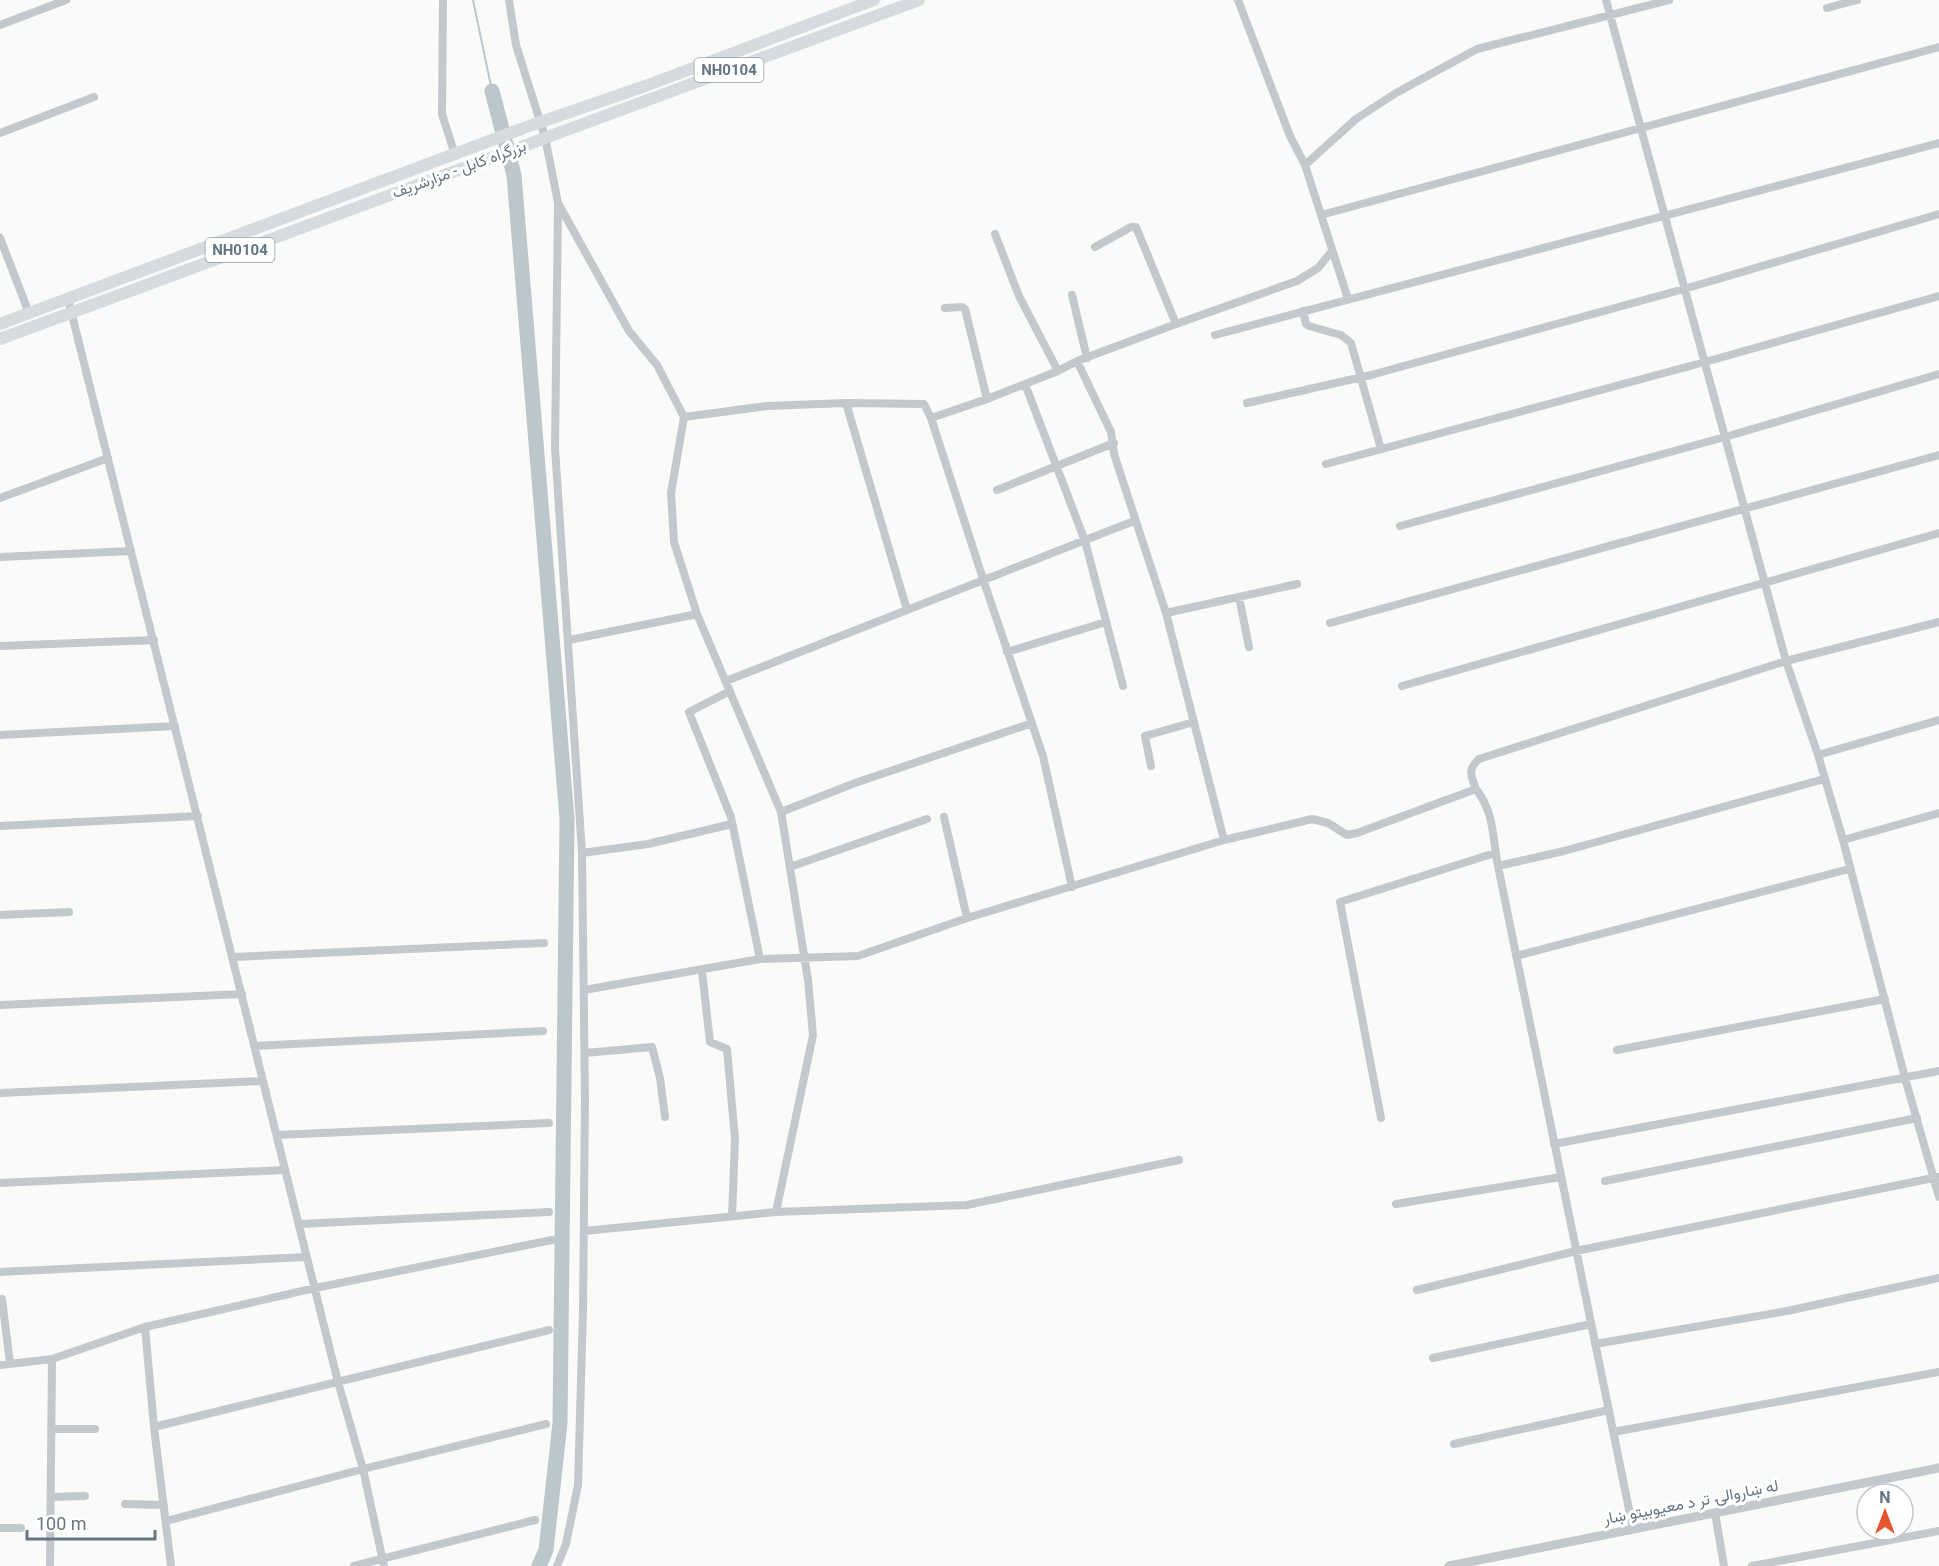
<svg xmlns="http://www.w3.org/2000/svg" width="1939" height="1566" font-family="Roboto,Vazirmatn,sans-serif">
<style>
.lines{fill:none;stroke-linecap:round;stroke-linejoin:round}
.stream{stroke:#bbc7cb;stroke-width:2}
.river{stroke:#bbc7cb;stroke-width:15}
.minor{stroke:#c3c8cc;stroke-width:8}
.tertiary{stroke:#c3c8cc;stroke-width:9}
.trunk{stroke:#d6dbdf;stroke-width:12}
.labels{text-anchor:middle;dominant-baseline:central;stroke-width:6;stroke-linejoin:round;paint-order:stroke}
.shield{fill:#fff;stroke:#939fa8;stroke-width:1.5}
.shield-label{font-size:15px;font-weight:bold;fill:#657683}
.street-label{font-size:16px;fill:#657683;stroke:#fff}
</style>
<rect width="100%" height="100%" fill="#fafaf8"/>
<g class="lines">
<path class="stream" d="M473,0L492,91"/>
<path class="river" d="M492,91L514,175L567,819L560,1423L546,1550L539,1566"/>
<path class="minor" d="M443,0L442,114L455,155
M509,0L516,45L545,137L558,203L629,331L657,365L684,417L671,493L674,542L697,614L781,812L808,980L813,1035L776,1212L584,1231
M1238,0L1290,136L1305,165L1348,299
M1606,0L1786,661L1818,755L1843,840L1905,1078L1939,1197
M1827,8L1857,0
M0,25L66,0
M0,133L94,97
M1305,165L1356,119L1396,93L1477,49L1669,0
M1321,215L1939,47
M995,234L1019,296L1058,371
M0,238L29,313
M1095,247L1131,227H1136L1176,324
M1072,295L1087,358
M68,299L338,1382L363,1469L384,1566
M945,308L962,307L965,309L987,399
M1303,311L1306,324L1309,326L1341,335L1351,343L1381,449
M1215,335L1939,143
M1077,361L1111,432L1114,454L1166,613L1224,840
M1025,384L1085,541L1123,686
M846,403L907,610
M1247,403L1371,375L1684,289L1939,214
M684,417L767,406L846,403L924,404L931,418L983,579L1043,756L1072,887
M931,418L987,399L1058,371L1077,361L1176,324L1297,281L1318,268L1332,251
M1326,464L1705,362L1939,296
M997,490L1114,443
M0,498L108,458
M1400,526L1725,437L1939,374
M0,557L131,551
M1239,597L1249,647
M1166,613L1297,584
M1330,623L1939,455
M569,640L697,614
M0,646L154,640
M1007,652L1106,622
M726,681L1134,521
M1402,686L1939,533
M730,691L689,712L731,817L760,959
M0,735L175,726
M1818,755L1939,720
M1151,766L1145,736L1194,722
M1476,789C1495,814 1492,836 1498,866L1633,1529
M781,812L855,783L1032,723
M944,817L967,918
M0,826L198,816
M1843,840L1939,813
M582,853L648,844L732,824
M1498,866L1564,851L1824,779
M790,867L927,819
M0,915L69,912
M1516,956L1849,869
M233,957L544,943
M702,971L710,1042L727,1049L735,1139L732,1216
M584,990L760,959L858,956L967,918L1224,840L1312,819L1328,823L1347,835L1357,833L1476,789C1471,775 1467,770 1479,759L1786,661L1939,622
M0,1005L242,994
M255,1046L543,1031
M1617,1050L1885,999
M585,1053L652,1047L660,1078L665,1117
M0,1093L263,1081
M1381,1118L1340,902L1495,853
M277,1135L549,1123
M1554,1144L1939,1071
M1605,1181L1917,1118
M0,1183L285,1170
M1396,1204L1561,1177
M776,1212L967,1205L1179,1160
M299,1224L549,1212
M0,1272L307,1257
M1417,1290L1576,1251L1938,1177
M2,1299L10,1363
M145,1327L154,1427L171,1566
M1595,1344L1787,1311L1939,1278
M1433,1358L1591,1324
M0,1365L52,1359L145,1327L315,1288L552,1240
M154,1427L549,1330
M51,1429H95
M1613,1432L1939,1372
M1454,1444L1609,1410
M51,1497L85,1496
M125,1504L164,1505
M1715,1513L1724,1566
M166,1521L363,1469L546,1424
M0,1528H21
M50,1566L52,1359
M354,1566L535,1520
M557,1566L566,1544L578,1485L583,1310L585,1099L582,853L555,448L558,204
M1752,1566L1939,1531"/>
<path class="tertiary" d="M1449,1566L1939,1468"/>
<path class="trunk" d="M0,324L532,125L648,85L874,0
M0,339L919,0"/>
</g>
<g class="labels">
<g class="shield">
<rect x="694.5" y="58" width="69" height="24" rx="4.5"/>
<rect x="205.5" y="238" width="69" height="24" rx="4.5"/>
</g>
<g class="shield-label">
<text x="729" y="70">NH0104</text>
<text x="240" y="250">NH0104</text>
</g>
<g class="street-label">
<text transform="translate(459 169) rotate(-20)">بزرگراه کابل - مزارشریف</text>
<text transform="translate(1691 1502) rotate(-11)">له ښاروالۍ تر د معیوبیتو ښار</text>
</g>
</g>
<g transform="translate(1885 1512)"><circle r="28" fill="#ffffff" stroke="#c1c8cd" stroke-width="1.5"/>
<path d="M0-4.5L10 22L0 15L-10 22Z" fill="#e4572e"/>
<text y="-9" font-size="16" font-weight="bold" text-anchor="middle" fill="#657683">N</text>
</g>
<path d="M27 1530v9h128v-9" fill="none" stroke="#657683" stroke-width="3"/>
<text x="36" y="1530" font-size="18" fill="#657683" stroke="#ffffff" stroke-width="4.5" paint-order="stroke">100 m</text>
</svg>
